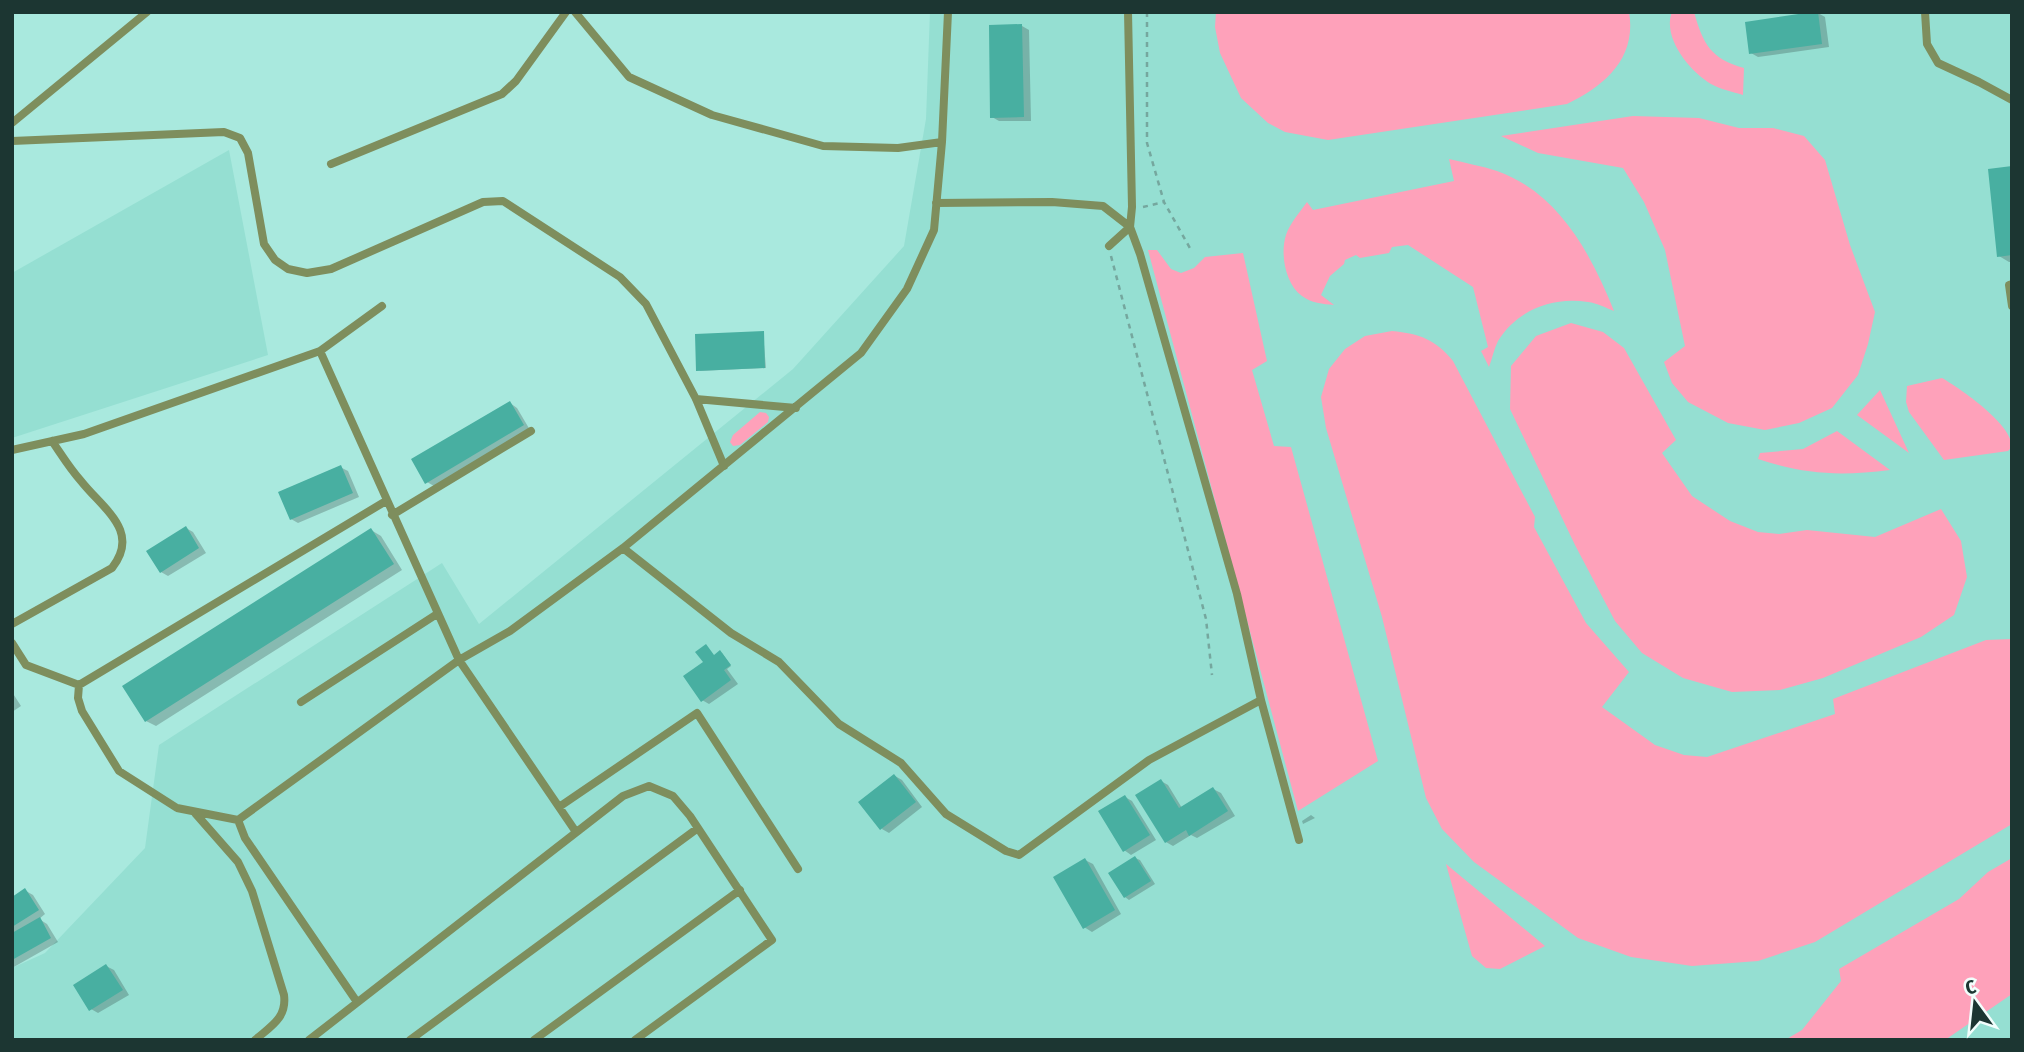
<svg xmlns="http://www.w3.org/2000/svg" width="2024" height="1052" font-family="'Fira Sans Condensed',sans-serif">
<style>
.built{fill:#95dfd2}
.green{fill:#fea1ba}
.shadow{fill:#0003}
.building{fill:#48afa1}
.lines{fill:none;stroke-linecap:round;stroke-linejoin:round}
.path{stroke:#75a79e;stroke-width:2.5;stroke-dasharray:5 5;stroke-linecap:butt}
.service{stroke:#7e8e5d;stroke-width:8}
</style>
<rect width="100%" height="100%" fill="#a9e9de"/>
<path class="built" d="M930,12H2012V1040H12V968L45,953L145,848L159,745L442,563L479,624L793,369L904,246L926,119Z
M229,150L268,355L12,438V273Z"/>
<path class="green" d="M1216,12H1629C1637,58 1605,86 1567,104L1328,140L1285,132L1268,123L1241,98L1220,53L1215,27Z
M1672,12H1694C1703,44 1711,59 1744,68L1743,95C1733,92 1720,89 1711,84C1689,71 1662,37 1672,12Z
M1633,116L1699,118L1739,128H1773L1804,136L1825,160L1850,245L1875,312L1868,344L1858,375L1832,408L1799,423L1765,430L1728,423L1688,402L1672,383L1664,362L1685,346L1665,250L1644,202L1623,168L1538,153L1501,136Z
M1449,159C1465,163 1482,166 1497,171C1559,193 1591,254 1614,311C1606,308 1597,303 1588,302C1553,296 1517,310 1498,341C1494,349 1492,359 1489,367L1481,351L1488,347L1473,287L1408,245L1392,247L1389,253L1360,258L1356,255L1345,260L1344,264L1330,276L1321,295L1334,305C1323,304 1311,303 1302,296C1285,284 1280,253 1286,235C1290,223 1300,212 1307,202L1313,210L1454,181Z
M1148,250H1157L1171,269L1181,273L1194,268L1205,257L1243,253L1267,361L1252,370L1274,446L1291,447L1378,761L1298,811Z
M1571,323L1603,332L1624,348L1676,440L1662,453L1692,496L1730,521L1758,532L1779,534L1807,530L1875,537L1941,509L1961,541L1967,577L1954,615L1921,637L1823,678L1780,690L1732,692L1683,678L1642,653L1615,621L1575,545L1510,409L1511,366L1536,336Z
M1392,331C1420,334 1435,339 1453,361L1535,517L1534,527L1586,623L1629,672L1602,707L1655,745L1684,755L1707,757L1835,714L1833,699L1986,640L2012,639V824L1815,942L1758,961L1692,966L1631,957L1578,938L1474,862L1442,829L1426,798L1382,617L1326,428L1321,397L1329,369L1345,349L1365,336Z
M1942,378C1961,389 2012,424 2012,447L2008,451L1944,460L1909,412L1906,402L1907,386Z
M1880,390L1909,453L1857,415Z
M760,412L766,413L769,417L768,422L740,445L733,446L730,442L733,435Z
M1837,431L1890,470C1841,476 1805,475 1758,459L1760,453L1803,449Z
M2012,858V994L1945,1040H1785L1802,1030L1841,981L1839,969L1959,899L1988,872Z
M1446,864L1545,946L1500,969L1486,968L1472,956Z"/>
<path class="shadow" d="M1818,13L1825,17L1829,47L1758,57L1751,53Z
M1022,26L1029,30L1031,121H999L992,117Z
M2012,168V262H2009L1999,256Z
M763,333L766,368L699,371Z
M510,403L517,408L530,430L434,486L427,482Z
M340,467L348,471L359,497L298,523L291,519Z
M186,528L193,532L206,553L168,576L161,572Z
M371,530L381,536L402,570L156,726L146,721Z
M722,653L731,666L727,669L738,684L709,704L702,700L705,663Z
M12,692L21,706L12,712Z
M895,776L902,780L922,807L889,833L882,829Z
M1161,781L1168,785L1182,808L1213,789L1221,793L1235,816L1197,838L1191,835L1173,846L1166,842Z
M1125,797L1132,801L1156,840L1131,855L1124,850Z
M1311,815L1315,818L1303,824L1302,821Z
M1135,858L1140,860L1155,884L1129,900L1125,897Z
M1085,860L1093,864L1121,914L1092,932L1084,927Z
M26,891L33,895L45,914L39,919L47,924L58,942L12,968V899Z
M106,966L114,970L129,995L98,1013L91,1009Z"/>
<path class="building" d="M1812,12H1818L1822,44L1749,54L1745,22Z
M1022,24L1024,117L990,118L989,25Z
M2012,166V255L1997,257L1988,169Z
M764,331L765,368L696,371L695,334Z
M510,401L524,425L425,484L411,459Z
M341,465L353,493L290,520L278,492Z
M186,526L199,548L160,573L146,551Z
M371,528L394,564L145,722L122,686Z
M706,644L714,655L720,650L731,665L724,670L731,680L701,702L683,676L703,662L695,652Z
M894,774L916,802L880,830L858,802Z
M1161,779L1179,808L1213,787L1228,811L1189,836L1186,830L1165,843L1135,795Z
M1125,795L1150,835L1123,852L1098,811Z
M1135,856L1151,881L1124,898L1108,873Z
M1085,858L1115,910L1083,929L1053,877Z
M25,888L39,910L12,927V897Z
M40,917L51,938L12,960V933Z
M106,964L123,990L89,1011L73,985Z"/>
<g class="lines">
<path class="path" d="M1147,12V143L1164,202L1191,250
M1143,207L1164,202
M1111,256L1206,619L1212,675"/>
<path class="service" d="M575,12L629,77L712,115L823,146L898,148L942,142L948,12
M1128,12L1132,207L1130,227L1140,254L1237,594L1261,700L1299,840
M1925,12L1927,44L1938,63L1979,82L2012,100
M12,123L147,12
M12,141L224,132L240,138L248,153L264,244L275,260L288,269L307,273L331,269L483,202L503,201L620,277L646,304L696,399L724,466
M331,164L502,94L516,81L566,12
M936,203L1052,202L1103,206L1130,227L1109,246
M2012,284L2009,285L2012,306
M320,351L459,660L576,832
M696,399L796,408
M12,450L84,434L320,351L382,306
M392,515L531,431
M623,548L731,633L779,662L839,724L901,763L946,814L1006,851L1019,855L1149,760L1261,700
M12,624L112,568C141,531 103,509 81,481C70,469 61,454 52,441
M12,643L26,665L79,685
M301,702L437,614
M559,807L697,713L798,869
M195,813L238,862L252,891L284,995C287,1018 271,1026 255,1040
M238,820L177,808L119,771L82,711L78,698L79,685L386,501
M357,1002L245,838L238,820L459,660L510,631L623,548L861,353L907,289L934,230L942,142
M309,1040L623,796L649,786L673,796L690,816L772,940L635,1040
M410,1040L698,828
M534,1040L740,890"/>
</g>
<rect width="2024" height="1052" fill="none" stroke="#1c3632" stroke-width="28"/>
<g transform="translate(1975 1003) rotate(345)" stroke="#f2fefc" stroke-width="5" paint-order="stroke">
<path d="M0-5L12 26L0 18L-12 26Z" fill="#1c3632"/>
<text y="-10" font-size="19" font-weight="bold" text-anchor="middle" fill="#1c3632">С</text>
</g>
</svg>
